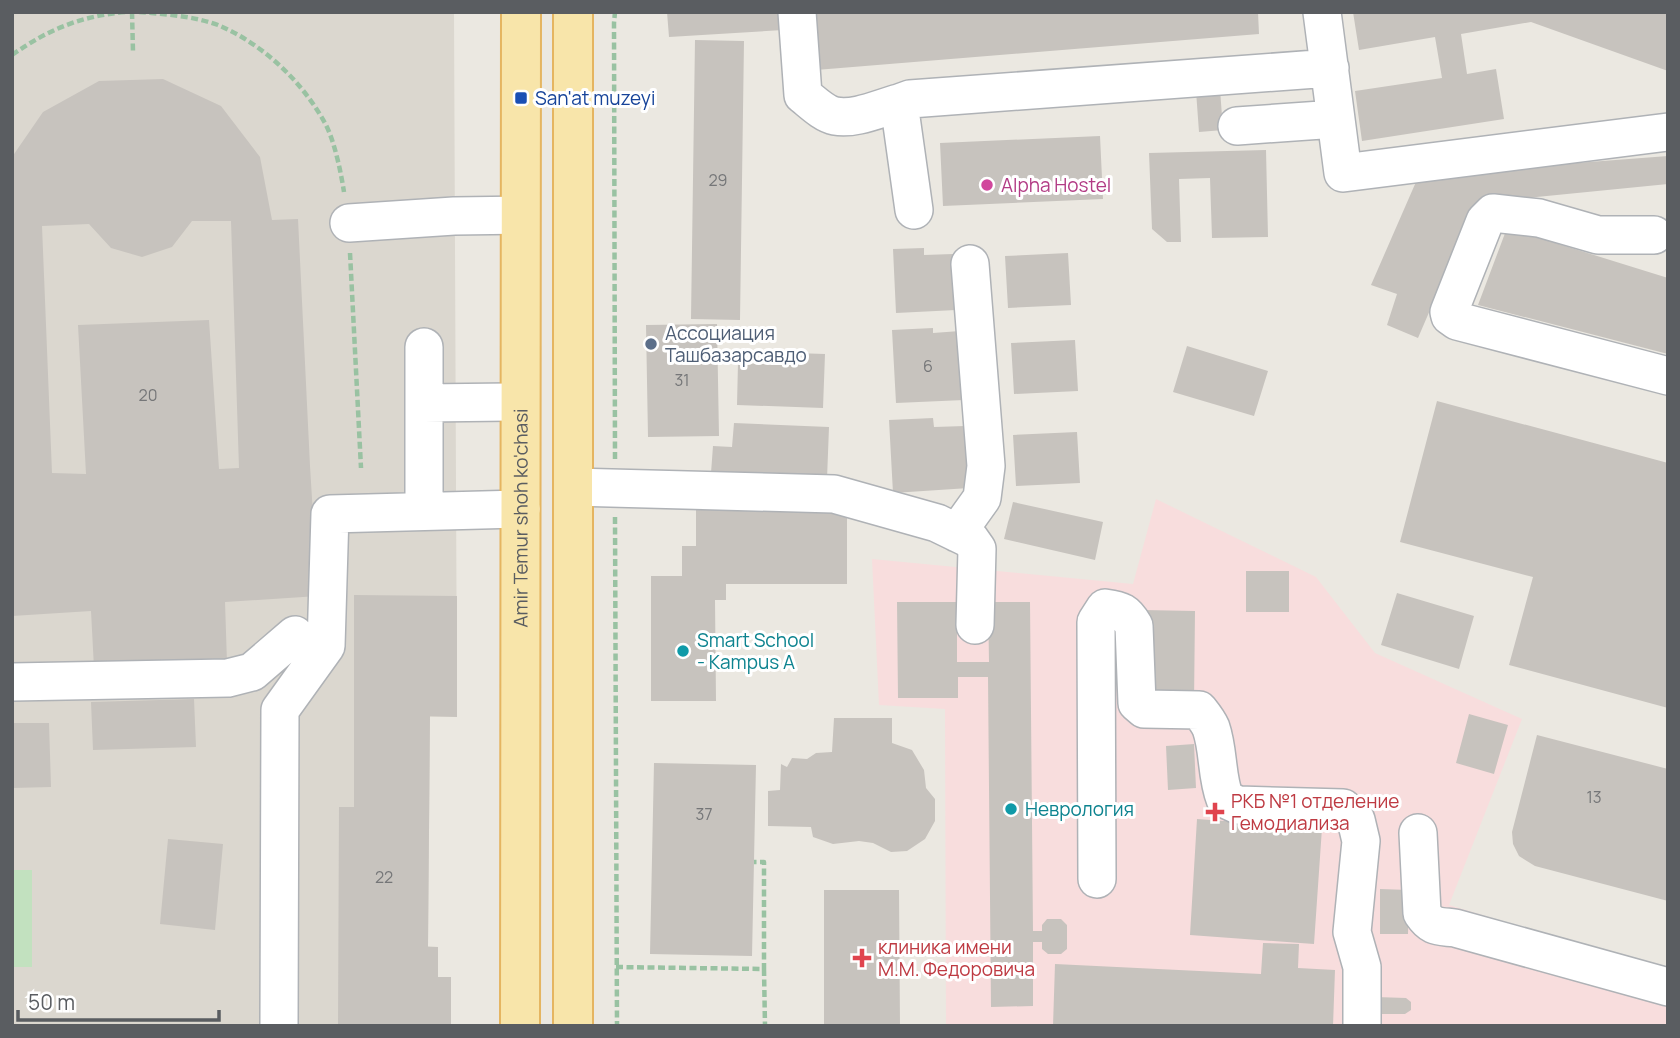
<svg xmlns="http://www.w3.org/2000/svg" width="1680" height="1038" font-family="Manrope,sans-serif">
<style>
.education{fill:#dbd7cf}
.medical{fill:#f8dddd}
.green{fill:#c2e1bf}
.building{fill:#c7c3be;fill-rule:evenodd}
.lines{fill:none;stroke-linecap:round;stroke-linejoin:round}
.minor-casing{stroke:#afb2b6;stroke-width:40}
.major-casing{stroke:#e5b561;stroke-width:42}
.path{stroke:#99c2a2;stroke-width:4.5;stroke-dasharray:7 3.5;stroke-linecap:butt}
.minor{stroke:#fff;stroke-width:37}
.major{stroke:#f8e5aa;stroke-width:38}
.transit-dot{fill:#1a4fb4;stroke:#fff;stroke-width:2.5}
.hotel-dot{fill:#d1479c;stroke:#fff;stroke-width:2.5}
.service-dot{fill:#5c6f8a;stroke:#fff;stroke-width:2.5}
.culture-dot{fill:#0f9aa8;stroke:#fff;stroke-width:2.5}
.health-dot{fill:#e0444e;stroke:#fff;stroke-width:2.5}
.labels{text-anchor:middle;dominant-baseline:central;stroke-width:6;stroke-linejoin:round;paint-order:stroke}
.number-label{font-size:16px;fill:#757678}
.transit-label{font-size:19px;fill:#164399;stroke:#fff;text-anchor:start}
.hotel-label{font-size:19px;fill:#b23c85;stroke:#fff;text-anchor:start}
.service-label{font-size:19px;fill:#4e5e75;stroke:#fff;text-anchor:start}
.street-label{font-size:19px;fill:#5a5d61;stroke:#fff}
.culture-label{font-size:19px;fill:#0d838f;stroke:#fff;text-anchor:start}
.health-label{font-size:19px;fill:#be3a42;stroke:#fff;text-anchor:start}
</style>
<rect width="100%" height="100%" fill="#ebe8e1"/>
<path class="education" d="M12,12H454L457,717H430L428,946L438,947V977L451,1026H12Z"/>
<path class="medical" d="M1156,499L1316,577L1375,653L1522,719L1449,905L1668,971V1026H946L945,709L879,705L872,559L1133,584Z"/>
<path class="green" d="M12,870H32V967H12Z"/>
<path class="building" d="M667,12H782L783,30L669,37Z
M810,12H1258L1259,34L816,70Z
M1353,12H1668V71L1531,22L1461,34L1467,74L1496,69L1504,119L1362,141L1355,91L1442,78L1435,37L1359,50Z
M695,40L744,41L740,320L691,319Z
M163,79L221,106L260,157L272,220L298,219L310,466L318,596L225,602L227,663L94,668L91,611L12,616V157L43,112L99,81ZM192,221H231L239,468L219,469L209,320L78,325L86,474L52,473L42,226L89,224L111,248L142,257L172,247Z
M1220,89L1223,130L1199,132L1196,91Z
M1100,136L1103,199L943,206L940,143Z
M1266,150L1268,237L1212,238L1210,178L1179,179L1181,242H1167L1152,229L1149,153Z
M1668,156V184L1476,203L1418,338L1387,325L1397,294L1371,285L1419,175Z
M1507,228L1668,278V354L1478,305Z
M924,248V255L953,254L956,310L896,313L893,249Z
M1068,253L1071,305L1008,308L1005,256Z
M717,324L719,436L648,437L646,325Z
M933,328V333L960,331L964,400L896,403L892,330Z
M1075,340L1078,391L1014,394L1011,343Z
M1187,346L1268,371L1254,416L1173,392Z
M764,352L825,354L823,408L737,405L738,363L764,364Z
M1437,401L1668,463V708L1509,665L1533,577L1400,542Z
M933,418L934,427L965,426L969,488L893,493L889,420Z
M734,423L829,427L827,479L711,473L713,446L732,447Z
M1077,432L1080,483L1016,486L1013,435Z
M1013,502L1103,522L1095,560L1004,539Z
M696,508H847V584H726V600H715L716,701H651V576H682V546H696Z
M1246,571H1289V612H1246Z
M1397,593L1474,616L1459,669L1381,645Z
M354,595L457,596V717L430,716L428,947H438V977H451V1026H338L339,807H354Z
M897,602H957V662H989L988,602H1030L1033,931H1042V925L1047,919H1061L1067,925V949L1061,954H1048L1042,949V942H1033V1006L991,1007L988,677H958V698H898Z
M1143,610L1195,611L1194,703L1142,702Z
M194,699L196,747L93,750L91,702Z
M1469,714L1508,725L1494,774L1456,763Z
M834,718H892V743L912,750L924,770L926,788L935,799V821L925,839L907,851L891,852L873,843L859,841L833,844L813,837L811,827L768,826V791L780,790L781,764L787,767L792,758L807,759L816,753L832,752Z
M12,723H49L51,787L12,788Z
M1537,735L1668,769V901L1535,866L1519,856L1513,844L1512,832Z
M1194,744L1196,788L1168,790L1166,746Z
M654,763L756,765L752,956L650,954Z
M1197,819L1322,828L1314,944L1190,935Z
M168,839L223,844L215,930L160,924Z
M1380,889L1409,890L1408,934H1380Z
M824,890H899L900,1026H824Z
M1263,943L1299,944L1298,968L1335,970L1333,1026H1053L1055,964L1261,974Z
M1376,997L1406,998L1411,1002V1010L1405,1014H1376Z"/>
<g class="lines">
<defs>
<path id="minor" d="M797,12L803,95C812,102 824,114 835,116C855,120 880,108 899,103
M1322,12L1343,173L1668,132
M1237,126L1336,119
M914,210L899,103L910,99L1330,68
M349,223L454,216L520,215
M1654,235H1598L1539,218L1493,213L1485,221L1449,312L1450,316L1457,321L1668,376
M424,347V493
M424,403L520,402
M573,487L834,494L937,523L970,539L977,549L975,625
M957,533L982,498L986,466L970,264
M12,682L228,678L252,672L295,635
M1418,833L1422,913C1432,928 1438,926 1455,928L1668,987
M1097,879L1096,622L1105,608C1121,610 1126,612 1134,626L1137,703L1144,709L1199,710C1203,715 1208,721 1211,728C1219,751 1216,776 1225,799L1238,805L1343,808L1356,820L1361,841L1352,932L1362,967V1026
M279,1026L280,710L326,646L330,514L521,509"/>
<g id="major">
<path id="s1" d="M520,1026L521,12"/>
<path d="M573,1026V12"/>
</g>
</defs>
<use href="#minor" class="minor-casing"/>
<use href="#major" class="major-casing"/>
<path class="path" d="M132,12L133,52
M139,12C165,14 193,16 218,25C263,44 303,82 326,125C335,143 341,173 344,192
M12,55C49,29 81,16 126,12
M350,253L361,468
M615,459L614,23L615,12
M615,517L617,1026
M616,967L764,969V862H754
M764,969L765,1026"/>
<use href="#minor" class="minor"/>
<use href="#major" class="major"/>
</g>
<rect class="transit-dot" x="514" y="91" width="14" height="14" rx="3.5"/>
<circle class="hotel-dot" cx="987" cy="185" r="7"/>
<circle class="service-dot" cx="651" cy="344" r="7"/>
<g class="culture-dot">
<circle cx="683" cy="651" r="7"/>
<circle cx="1011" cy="809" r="7"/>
</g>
<g class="health-dot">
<path d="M1211.5 801.5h7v7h7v7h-7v7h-7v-7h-7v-7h7z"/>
<path d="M858.5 947.5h7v7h7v7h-7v7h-7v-7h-7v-7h7z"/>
</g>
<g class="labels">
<g class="number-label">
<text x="718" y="180">29</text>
<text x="928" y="366">6</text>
<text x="682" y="380">31</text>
<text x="148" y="395">20</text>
<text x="1594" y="797">13</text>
<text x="704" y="814">37</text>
<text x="384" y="877">22</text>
</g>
<g class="transit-label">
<text x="535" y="98">San'at muzeyi</text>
</g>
<g class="hotel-label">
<text x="1001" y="185">Alpha Hostel</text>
</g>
<g class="service-label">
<text x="665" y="333">Ассоциация<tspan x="665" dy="22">Ташбазарсавдо</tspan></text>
</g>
<g class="street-label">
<text stroke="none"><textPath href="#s1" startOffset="508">Amir Temur shoh ko'chasi</textPath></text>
</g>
<g class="culture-label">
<text x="697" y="640">Smart School<tspan x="697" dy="22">- Kampus A</tspan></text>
<text x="1025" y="809">Неврология</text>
</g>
<g class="health-label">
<text x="1231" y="801">РКБ №1 отделение<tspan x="1231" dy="22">Гемодиализа</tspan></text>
<text x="878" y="947">клиника имени<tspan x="878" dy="22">М.М. Федоровича</tspan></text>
</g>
</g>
<rect width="1680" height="1038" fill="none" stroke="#5a5d61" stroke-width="28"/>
<path d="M18 1010v10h201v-10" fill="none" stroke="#5a5d61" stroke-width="3.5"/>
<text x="28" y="1010" font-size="21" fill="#5a5d61" stroke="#ffffff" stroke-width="5" paint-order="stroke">50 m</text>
</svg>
